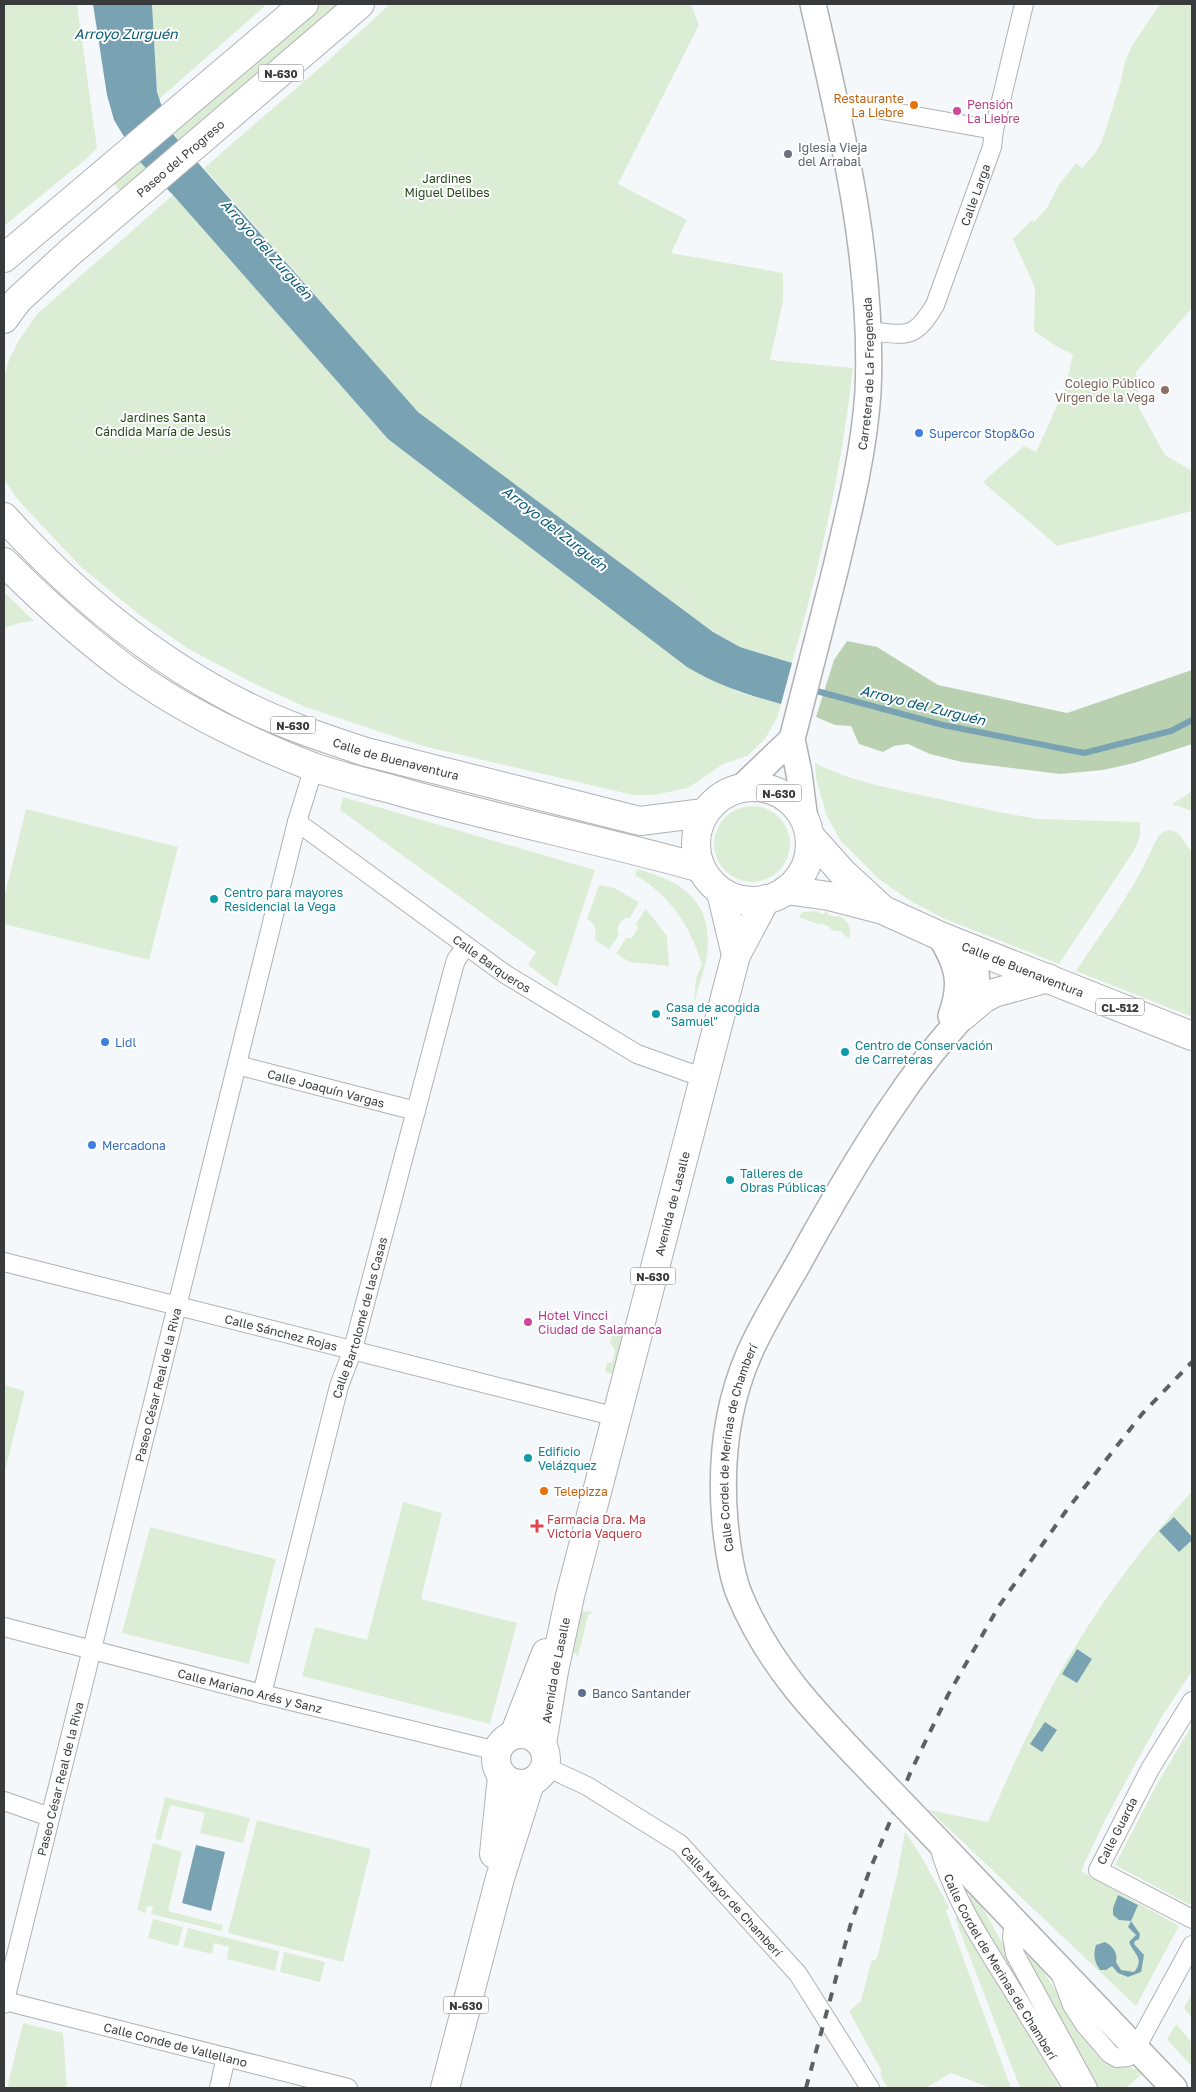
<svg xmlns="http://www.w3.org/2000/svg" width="1196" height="2092" font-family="'Golos Text',sans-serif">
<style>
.green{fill:#dbeed5}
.forest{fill:#b9d1b1}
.water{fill:#79a2b3}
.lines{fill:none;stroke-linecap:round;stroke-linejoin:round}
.stream{stroke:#79a2b3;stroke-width:6}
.street-casing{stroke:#afb1b4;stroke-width:20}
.secondary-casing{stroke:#afb1b4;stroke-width:28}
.primary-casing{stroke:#afb1b4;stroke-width:30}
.highway-casing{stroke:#afb1b4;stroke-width:30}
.street{stroke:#fff;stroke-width:18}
.secondary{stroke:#fff;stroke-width:25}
.primary{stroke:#fff;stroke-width:28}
.highway{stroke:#fff;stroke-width:28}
.rail{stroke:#5e6162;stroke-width:4;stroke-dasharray:9 9;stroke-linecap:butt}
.secondary-bridge-casing{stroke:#afb1b4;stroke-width:28;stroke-linecap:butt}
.secondary-bridge{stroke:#fff;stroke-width:25}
.food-dot{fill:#e8710a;stroke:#fff;stroke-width:2}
.hotel-dot{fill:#d1479c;stroke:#fff;stroke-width:2}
.worship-dot{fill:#6b7280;stroke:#fff;stroke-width:2}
.education-dot{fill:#8d6e63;stroke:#fff;stroke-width:2}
.shop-dot{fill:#3f7fe0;stroke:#fff;stroke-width:2}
.culture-dot{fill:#0f9aa8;stroke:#fff;stroke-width:2}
.health-dot{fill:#e0444e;stroke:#fff;stroke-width:2}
.service-dot{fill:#5c6f8a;stroke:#fff;stroke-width:2}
.labels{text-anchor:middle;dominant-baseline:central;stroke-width:4;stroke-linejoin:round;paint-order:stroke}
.shield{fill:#fff;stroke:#747576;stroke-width:1}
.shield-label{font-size:11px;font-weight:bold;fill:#383a3b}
.food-label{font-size:12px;fill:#c56008;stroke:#fff;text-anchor:end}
.hotel-label{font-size:12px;fill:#b23c85;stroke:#fff;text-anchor:start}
.worship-label{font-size:12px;fill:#5b616d;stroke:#fff;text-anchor:start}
.street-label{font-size:12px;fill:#383a3b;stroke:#fff}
.park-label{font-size:12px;fill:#25461a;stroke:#fff}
.education-label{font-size:12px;fill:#785e54;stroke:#fff;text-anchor:end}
.shop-label{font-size:12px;fill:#366cbe;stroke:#fff;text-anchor:start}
.culture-label{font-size:12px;fill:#0d838f;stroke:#fff;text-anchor:start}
.health-label{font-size:12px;fill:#be3a42;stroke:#fff;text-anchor:start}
.service-label{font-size:12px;fill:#4e5e75;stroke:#fff;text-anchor:start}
.water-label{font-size:14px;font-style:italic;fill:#075973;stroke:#fff}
</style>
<rect width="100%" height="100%" fill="#f5f8fa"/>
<path class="green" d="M4,4H77L97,148L86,159L4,226Z
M152,4H267L158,100Z
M321,4H341L122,193L112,181Z
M390,4H691L699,25L618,184L687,220L671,253L783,273V301L770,360L853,368C842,468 820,566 792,663L740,647L713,632L418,412L204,168L330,59Z
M1160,4H1192V308L1136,372L1139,408L1165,455L1192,471V511L1057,546L984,483L985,480L1024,446L1036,452L1066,386L1073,354L1059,348L1034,331L1035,288L1013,239L1032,220L1034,222L1047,208L1058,186L1076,163L1082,168L1096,152L1102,141L1121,81L1125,61L1133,44Z
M173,195L388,439L737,692L781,704L777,718L765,739L747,756L723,764L688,788L654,795H633L423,746L303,706L251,682L187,648L141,616L81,567L18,500L4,479V378L9,360L19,340L37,314Z
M4,592L34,621L20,623L4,628Z
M815,762L820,766L848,777L875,785L999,812L1038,819L1140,822V837L1133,852L1059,964L945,919L912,902L880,880L840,840L826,814L816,778Z
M1192,791V811L1172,804Z
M343,797L595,870L557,987L528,965L536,952L340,810Z
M714 844a38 38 0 1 1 76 0a38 38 0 1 1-76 0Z
M26,809L178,847L149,960L4,924V898Z
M1170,830L1179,834L1192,853V1017L1076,971C1101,933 1130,896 1149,855C1155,844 1156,832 1170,830Z
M637,869C678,881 709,896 708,944C708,962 698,986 694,1004L696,978L702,964C690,926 670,895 635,875Z
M599,885L614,888L639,902L629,919L625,918C619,923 616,927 619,935L609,949L595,940C596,930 596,924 587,919Z
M646,909L667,936L669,966L630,962L616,954L626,938H632L638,928L636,923Z
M817,911L822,915L826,911L829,915L837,917L840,916C847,921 853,928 849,938L845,936L842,932L833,930V931L829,927L821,923L820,925L799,917L802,912Z
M614,1326L617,1329L615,1334L623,1335L624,1338L614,1374L605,1372L607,1363H612L615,1350L610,1343Z
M4,1385L25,1391L4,1475Z
M1192,1491V1671L1161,1718L1132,1770L1104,1822L1081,1871L1179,1926L1136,2006L929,1810L988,1822C1015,1761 1042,1699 1078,1642C1111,1588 1150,1538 1192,1491Z
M403,1502L442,1513L421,1599L517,1623L490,1724L302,1676L315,1627L367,1640Z
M150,1527L276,1559L249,1664L122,1633Z
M581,1611L594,1612L588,1615L578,1657L571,1649Z
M1192,1725V1901L1190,1905L1115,1865L1156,1786Z
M165,1797L250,1818L243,1843L200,1833L205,1813L170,1805L161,1840L155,1839Z
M257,1820L371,1849L343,1962L228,1933Z
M905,1832L920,1854L949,1907L946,1911L1011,2088H990L951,2073L926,2088H888L881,2077V2070L849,2011L861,2001L871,1962L877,1958L897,1875Z
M153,1843L182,1852L168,1911L223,1925L221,1931L151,1914L153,1907L147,1906L145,1913L137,1910Z
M970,1896H974L978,1899L1054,2037L1053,2040L969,1905L968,1900Z
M957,1916L1060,2088H1020L955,1918Z
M153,1919L183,1927L178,1946L148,1938Z
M188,1928L279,1951L275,1971L227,1959L229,1947L214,1943L212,1954L183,1947Z
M284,1952L325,1962L320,1982L280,1972Z
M1026,1956H1031C1059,1988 1074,2031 1105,2058C1116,2068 1132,2064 1143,2073L1126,2088H1095L1027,1962Z
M1192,1993V2018L1184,2008Z
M23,2023L63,2033L67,2088H7Z
M1176,2024L1192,2043V2067L1167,2039Z"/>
<path class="forest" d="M847,641L877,647L938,685L1067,713L1192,670V744L1134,763L1103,770L1060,774L962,762L930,754L908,744L894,746L883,752L859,744L851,726L835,725L816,717L834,660Z"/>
<path class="water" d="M93,4H152L157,92L170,131L418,412L713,632L740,647L792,663L781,704C748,695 717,685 687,667L388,439L173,195L138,160L114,120L107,95Z
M1174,1517L1192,1537V1540L1179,1552L1159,1531Z
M1077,1649L1092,1659L1077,1683L1062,1674Z
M1045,1722L1057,1730L1042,1752L1030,1744Z
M196,1845L225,1852L211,1911L182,1903Z
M1118,1895L1138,1905L1131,1921L1140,1934L1139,1939L1135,1941L1134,1944L1144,1955L1141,1972L1128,1977L1118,1973L1112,1966L1106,1970H1100C1094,1962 1093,1954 1096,1945L1105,1942C1113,1946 1118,1953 1116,1962L1121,1970L1134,1972C1145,1959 1134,1954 1129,1942L1136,1935L1128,1927L1131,1921L1119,1920L1113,1915V1908Z"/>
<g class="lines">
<path class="stream" d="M809,689L943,725L1084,753L1171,731L1192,720"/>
<defs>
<g id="street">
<path d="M836,106H860L994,130"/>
<path id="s1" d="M869,331C907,335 914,340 935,305L992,147L994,130L1024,4"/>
<path id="s2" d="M297,822L505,974L637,1054L704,1078"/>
<path id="s3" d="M237,1065L416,1111"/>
<path id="s4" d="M4,1262L617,1417"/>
<path id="s5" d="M4,1627L262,1694L497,1751"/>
<path id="s6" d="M262,1694L339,1386L353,1349L453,970L456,960L466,946"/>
<path d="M1192,1701L1150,1769L1098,1870L1192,1919"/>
<path id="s7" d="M546,1767L587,1786L680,1844L798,1974L870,2088"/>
<path d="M4,1801L50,1817"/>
<path id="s8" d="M938,1842C950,1892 978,1935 1005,1978C1028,2015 1050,2052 1073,2088"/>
<path d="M1014,1922L1012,1937L1015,1954L1088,2088"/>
<path d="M1060,1973L1072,2005L1085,2025L1110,2054L1117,2058L1128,2057L1136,2048L1192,1945"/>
<path id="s9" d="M5,2001L348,2088"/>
<path id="s10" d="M4,2004L297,822L314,767"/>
<path d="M219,2088L226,2057"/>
</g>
<g id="secondary">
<path d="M742,787L792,739"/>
<path id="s11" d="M805,820L799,773L792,739C806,683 821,627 835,571C849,512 864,453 868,392C874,260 842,132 813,4"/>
<path d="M940,936C958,965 963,983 951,1016"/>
<path id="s12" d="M870,1770C818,1716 769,1666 740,1596C732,1578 727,1542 725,1522C720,1465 726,1407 749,1354C765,1317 789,1282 808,1246C836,1196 864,1147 897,1100C911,1079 926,1059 943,1039C954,1026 967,1014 973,997C981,974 975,963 961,945"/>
<path d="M920,1822L1174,2088"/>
</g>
<g id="primary">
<path d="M810,836L842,872L880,907"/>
<path id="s13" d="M786,890L829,896L883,910L940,936L1192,1036"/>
<path d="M963,1016L983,999L994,993L1048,978"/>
</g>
<g id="highway">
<path d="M4,258L304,4"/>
<path id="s14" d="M4,319L18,300L68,254L360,4"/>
<path id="s15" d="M4,517C72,592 151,658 242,704C281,724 324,738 366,752L640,821L704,813"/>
<path d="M4,562C43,601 85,639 130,672C185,711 249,742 313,767C338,776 365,782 391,789C494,819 598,839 701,868"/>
<circle cx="753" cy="844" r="57"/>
<path d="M721,892L736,955"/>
<circle cx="521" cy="1759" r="25"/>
<path d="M514,1735L546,1653"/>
<path id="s16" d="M542,1744L554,1671L570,1596L736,955L766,899"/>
<path d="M494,1854L502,1776"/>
<path d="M445,2088L500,1878L530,1783"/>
</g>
</defs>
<use href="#street" class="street-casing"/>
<use href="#secondary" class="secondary-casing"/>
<use href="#primary" class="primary-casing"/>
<use href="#highway" class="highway-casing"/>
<use href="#street" class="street"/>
<use href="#secondary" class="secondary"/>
<use href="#primary" class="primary"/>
<use href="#highway" class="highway"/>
<path class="rail" d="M806,2088L851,1923L869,1872L911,1771L948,1695L999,1606L1066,1511L1142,1414L1192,1362"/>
<defs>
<path id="secondary-bridge" d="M870,1770L920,1822"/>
</defs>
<use href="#secondary-bridge" class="secondary-bridge-casing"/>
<use href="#secondary-bridge" class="secondary-bridge"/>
</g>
<g class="food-dot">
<circle cx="914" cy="105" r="5"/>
<circle cx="544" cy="1491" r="5"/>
</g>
<g class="hotel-dot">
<circle cx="957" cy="111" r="5"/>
<circle cx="528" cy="1322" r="5"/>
</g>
<circle class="worship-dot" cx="788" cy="154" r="5"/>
<circle class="education-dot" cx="1165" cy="390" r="5"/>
<g class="shop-dot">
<circle cx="919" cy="433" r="5"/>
<circle cx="105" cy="1042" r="5"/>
<circle cx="92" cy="1145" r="5"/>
</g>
<g class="culture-dot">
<circle cx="214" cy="899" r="5"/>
<circle cx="656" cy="1014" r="5"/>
<circle cx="845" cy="1052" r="5"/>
<circle cx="730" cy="1180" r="5"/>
<circle cx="528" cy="1458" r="5"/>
</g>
<path class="health-dot" d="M534.5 1518.5h5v5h5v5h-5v5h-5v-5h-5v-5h5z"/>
<circle class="service-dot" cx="582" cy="1693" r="5"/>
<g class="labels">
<g class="shield">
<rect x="258.5" y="64.5" width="45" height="17" rx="4"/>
<rect x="270.5" y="716.5" width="45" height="17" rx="4"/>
<rect x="756.5" y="784.5" width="45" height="17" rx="4"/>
<rect x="1096" y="998.5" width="48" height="17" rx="4"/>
<rect x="630.5" y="1267.5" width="45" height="17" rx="4"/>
<rect x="443.5" y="1996.5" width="45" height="17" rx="4"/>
</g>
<g class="shield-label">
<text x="281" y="73">N-630</text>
<text x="293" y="725">N-630</text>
<text x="779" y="793">N-630</text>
<text x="1120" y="1007">CL-512</text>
<text x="653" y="1276">N-630</text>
<text x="466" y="2005">N-630</text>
</g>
<g class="food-label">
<text x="904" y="98">Restaurante<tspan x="904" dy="14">La Liebre</tspan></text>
<text x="554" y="1491" text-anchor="start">Telepizza</text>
</g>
<g class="hotel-label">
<text x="967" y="104">Pensión<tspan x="967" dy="14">La Liebre</tspan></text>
<text x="538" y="1315">Hotel Vincci<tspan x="538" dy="14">Ciudad de Salamanca</tspan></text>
</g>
<g class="worship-label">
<text x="798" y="147">Iglesia Vieja<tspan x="798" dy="14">del Arrabal</tspan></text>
</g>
<g class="street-label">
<text stroke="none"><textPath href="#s14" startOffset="239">Paseo del Progreso</textPath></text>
<text stroke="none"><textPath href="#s1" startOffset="196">Calle Larga</textPath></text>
<text stroke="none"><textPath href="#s11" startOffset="456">Carretera de La Fregeneda</textPath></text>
<text stroke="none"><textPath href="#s15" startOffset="468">Calle de Buenaventura</textPath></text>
<text stroke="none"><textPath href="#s2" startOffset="241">Calle Barqueros</textPath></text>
<text stroke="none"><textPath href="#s13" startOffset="251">Calle de Buenaventura</textPath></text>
<text stroke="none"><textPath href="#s3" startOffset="92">Calle Joaquín Vargas</textPath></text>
<text stroke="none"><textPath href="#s16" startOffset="556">Avenida de Lasalle</textPath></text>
<text stroke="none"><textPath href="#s6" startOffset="389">Calle Bartolomé de las Casas</textPath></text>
<text stroke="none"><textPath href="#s4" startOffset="286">Calle Sánchez Rojas</textPath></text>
<text stroke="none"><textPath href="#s10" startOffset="638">Paseo César Real de la Riva</textPath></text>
<text stroke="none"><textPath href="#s12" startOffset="370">Calle Cordel de Merinas de Chamberí</textPath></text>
<text stroke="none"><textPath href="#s16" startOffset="75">Avenida de Lasalle</textPath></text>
<text stroke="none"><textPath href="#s5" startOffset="254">Calle Mariano Arés y Sanz</textPath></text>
<text stroke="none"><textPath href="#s10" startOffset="232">Paseo César Real de la Riva</textPath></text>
<text transform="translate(1117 1831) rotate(-63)">Calle Guarda</text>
<text stroke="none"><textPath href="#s7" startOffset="232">Calle Mayor de Chamberí</textPath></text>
<text stroke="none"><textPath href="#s8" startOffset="140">Calle Cordel de Merinas de Chamberí</textPath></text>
<text stroke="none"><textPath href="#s9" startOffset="176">Calle Conde de Vallellano</textPath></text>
</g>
<g class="park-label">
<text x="447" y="178">Jardines<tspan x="447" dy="14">Miguel Delibes</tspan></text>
<text x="163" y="417">Jardines Santa<tspan x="163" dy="14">Cándida María de Jesús</tspan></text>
</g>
<g class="education-label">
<text x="1155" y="383">Colegio Público<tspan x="1155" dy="14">Virgen de la Vega</tspan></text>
</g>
<g class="shop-label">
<text x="929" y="433">Supercor Stop&amp;Go</text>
<text x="115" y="1042">Lidl</text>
<text x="102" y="1145">Mercadona</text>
</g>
<g class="culture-label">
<text x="224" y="892">Centro para mayores<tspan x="224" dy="14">Residencial la Vega</tspan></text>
<text x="666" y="1007">Casa de acogida<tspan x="666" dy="14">"Samuel"</tspan></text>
<text x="855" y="1045">Centro de Conservación<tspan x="855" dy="14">de Carreteras</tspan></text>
<text x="740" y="1173">Talleres de<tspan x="740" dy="14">Obras Públicas</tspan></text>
<text x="538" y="1451">Edificio<tspan x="538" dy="14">Velázquez</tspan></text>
</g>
<g class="health-label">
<text x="547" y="1519">Farmacia Dra. Mª<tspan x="547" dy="14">Victoria Vaquero</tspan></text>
</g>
<g class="service-label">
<text x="592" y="1693">Banco Santander</text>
</g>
<g class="water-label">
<text x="126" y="33">Arroyo Zurguén</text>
<text transform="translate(267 249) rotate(48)">Arroyo del Zurguén</text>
<text transform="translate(555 528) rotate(38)">Arroyo del Zurguén</text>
<text transform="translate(923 705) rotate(14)">Arroyo del Zurguén</text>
</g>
</g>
<rect width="1196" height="2092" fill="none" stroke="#383a3b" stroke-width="10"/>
</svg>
